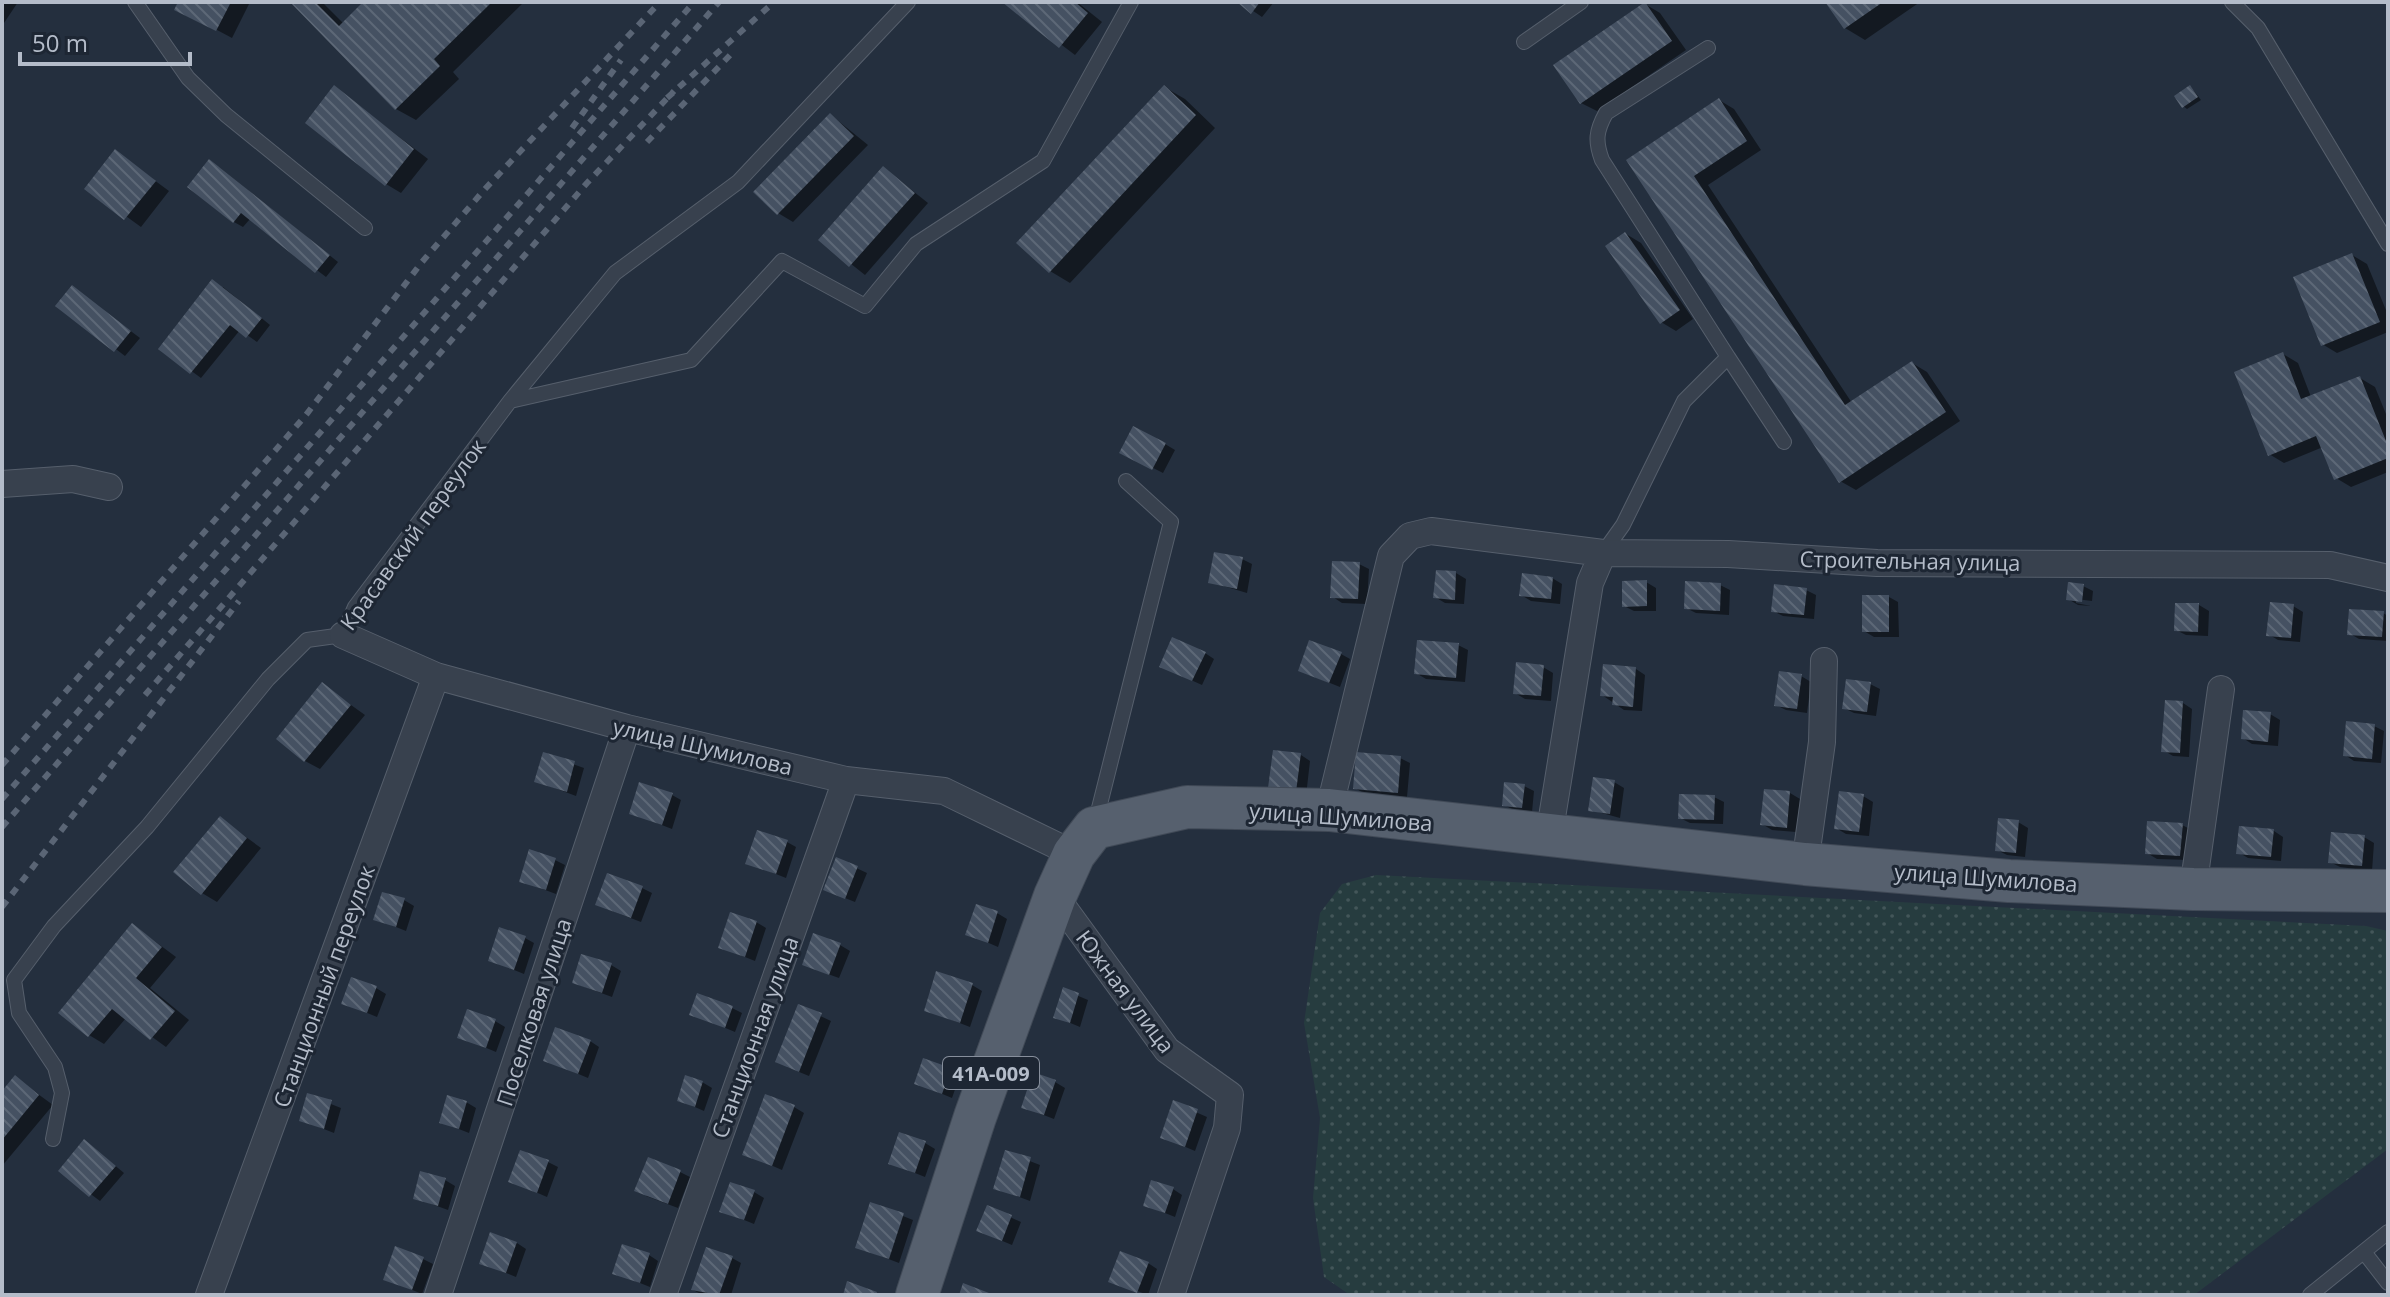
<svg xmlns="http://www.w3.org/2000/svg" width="2390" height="1297" font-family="'Open Sans',sans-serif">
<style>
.grass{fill:url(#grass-dots)}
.shadow{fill:#0007}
.building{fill:url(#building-back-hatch)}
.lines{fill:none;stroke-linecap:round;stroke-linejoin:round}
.service-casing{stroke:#565f6c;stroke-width:16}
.minor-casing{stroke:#565f6c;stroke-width:28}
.primary-casing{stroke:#414a57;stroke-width:44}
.service{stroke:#38414e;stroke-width:14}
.minor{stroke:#38414e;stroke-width:26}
.primary{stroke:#56606e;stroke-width:42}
.rail{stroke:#5a6575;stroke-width:6;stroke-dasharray:8 8;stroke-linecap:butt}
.labels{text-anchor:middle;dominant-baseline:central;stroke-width:6;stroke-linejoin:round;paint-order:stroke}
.shield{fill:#1d2633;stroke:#878f9c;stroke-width:2}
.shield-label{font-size:20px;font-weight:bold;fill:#b4bcc9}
.street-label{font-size:22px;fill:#b4bcc9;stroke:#1d2633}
</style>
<defs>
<pattern id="grass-dots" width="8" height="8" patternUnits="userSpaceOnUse" patternTransform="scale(2)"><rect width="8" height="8" fill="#263c3f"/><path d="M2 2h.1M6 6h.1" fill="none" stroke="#435659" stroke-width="1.8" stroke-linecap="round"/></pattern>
<pattern id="building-back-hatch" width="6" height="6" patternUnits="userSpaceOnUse" patternTransform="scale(2)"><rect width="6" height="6" fill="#455162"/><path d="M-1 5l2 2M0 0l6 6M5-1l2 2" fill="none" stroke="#5d6877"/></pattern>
</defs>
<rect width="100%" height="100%" fill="#242f3e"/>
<path class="grass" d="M1376,875L2366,926L2388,931V1149L2194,1295H1350L1324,1277L1313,1198L1320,1118L1304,1023L1320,913L1342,884Z"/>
<path class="shadow" d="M2,2H18L2,26Z
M180,2H250L232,38L189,15Z
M292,2H322L344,24L366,2H524L453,72L459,79L416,120L396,109Z
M1005,2H1077L1102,22L1075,55Z
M1240,2H1274L1262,17Z
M1827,2H1920L1865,40L1845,28Z
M1645,4L1660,13L1686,50L1597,111L1581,103Z
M1164,87L1185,99L1215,128L1070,283L1050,271Z
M2191,87L2201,100L2187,109L2183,106Z
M335,88L428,159L401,193L386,184Z
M1719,100L1734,109L1761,150L1708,185L1852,403L1912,363L1927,372L1960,421L1856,490L1840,481L1628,160Z
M831,115L868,145L793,222L778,213Z
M116,152L169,191L141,227L87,188Z
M219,167L338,262L326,277L250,219L243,227L234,222Z
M884,168L928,203L865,275L821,240Z
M1626,234L1641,243L1693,319L1676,331L1661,322Z
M2352,255L2367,264L2388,315V332L2337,353L2322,344Z
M72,287L140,338L125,356L58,305Z
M223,287L270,325L257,342L240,330L201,378L160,348Z
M2283,354L2298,363L2311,397L2360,378L2375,387L2388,419V472L2351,487L2336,478L2323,447L2284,463L2269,454Z
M1165,444L1175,450L1163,473L1122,452Z
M1242,559L1252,564L1247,593L1210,582Z
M1359,564L1369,569L1367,604L1342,603L1333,597Z
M1456,573L1466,579L1464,604L1445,603L1435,597Z
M1552,578L1562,584L1560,604L1531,601L1521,595Z
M1646,582L1656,588V611H1634L1624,606Z
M1720,585L1730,590L1729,615L1696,613L1686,608Z
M2083,586L2093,591L2092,601L2076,599V603L2091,606L2078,605L2068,599Z
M1806,590L1816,595L1814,619L1783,616L1773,611Z
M1889,597L1898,602L1899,637H1874L1864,631Z
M2199,605L2209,611L2208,636L2186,635L2176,630Z
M2293,606L2303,612L2300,642L2278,640L2268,634Z
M2383,613L2388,616V641L2359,639L2349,633Z
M1458,645L1468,650L1465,682L1426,679L1416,673Z
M1205,653L1214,659L1202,685L1171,671Z
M1341,654L1350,659L1340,687L1310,675Z
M1543,667L1553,673L1551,701L1525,699L1515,693Z
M1636,669L1645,675L1642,711L1624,710L1602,695Z
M1801,676L1811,682L1807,713L1786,710L1776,705Z
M1870,684L1880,689L1876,716L1854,713L1844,708Z
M323,685L365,715L320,769L305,761Z
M2183,703L2192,709L2189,757L2173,756L2163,750Z
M2270,714L2280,720L2278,746L2252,744L2243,738Z
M2374,726L2384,731L2381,763L2354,761L2345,755Z
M544,754L584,768L576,796L536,781Z
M1301,755L1310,761L1306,796L1280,792Z
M1400,758L1410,763L1407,797L1365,794L1355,788Z
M1614,782L1624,788L1620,818L1591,810Z
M1524,786L1534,791L1532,812L1514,810L1504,805Z
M1790,793L1800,799L1796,832L1772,830L1762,824Z
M672,795L681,800L672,829L631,813Z
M1863,796L1873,802L1869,836L1846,834L1836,828Z
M1714,797L1724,802L1723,824L1690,823L1680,818Z
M220,818L261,848L217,902L202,893Z
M2018,822L2028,828L2025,857L2007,855L1997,850Z
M2182,825L2192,830L2190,860L2157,859L2147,853Z
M2274,831L2283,837L2281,861L2248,858L2238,852Z
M2364,837L2374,843L2372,871L2340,867L2330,862Z
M787,842L796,847L786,878L748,863Z
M837,859L867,873L855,902L835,894Z
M555,860L565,865L556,894L521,881Z
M642,888L652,893L641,922L607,909Z
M404,900L414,906L406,931L376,919Z
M997,913L1007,919L998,947L968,934Z
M756,922L766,928L755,961L720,947Z
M133,925L176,957L150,988L189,1020L166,1047L126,1018L104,1044L89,1035Z
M525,938L534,943L524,974L490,960Z
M840,945L850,951L839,978L814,969Z
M611,965L621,971L612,997L574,983Z
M972,985L982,991L970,1027L926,1010Z
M376,988L386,994L377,1017L343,1003Z
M1064,990L1088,1000L1080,1027L1056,1017Z
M799,1006L831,1021L809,1076L787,1067Z
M732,1008L742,1013L735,1032L692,1014Z
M495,1021L505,1027L496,1052L460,1037Z
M590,1041L599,1047L588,1078L545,1060Z
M950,1070L960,1075L952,1098L916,1083Z
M16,1078L53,1105L2,1166V1094Z
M702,1082L712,1088L704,1111L679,1100Z
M1055,1082L1065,1088L1054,1119L1023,1107Z
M308,1095L341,1108L334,1133L301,1120Z
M466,1102L476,1108L469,1133L441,1122Z
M1175,1103L1207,1117L1195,1151L1162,1137Z
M794,1107L804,1113L782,1170L745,1154Z
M925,1143L935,1149L925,1177L890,1163Z
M94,1148L124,1173L100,1201L60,1171Z
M1006,1152L1040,1165L1030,1201L996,1188Z
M548,1162L558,1167L547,1197L510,1181Z
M680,1172L690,1177L678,1208L646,1196Z
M445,1180L455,1186L448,1210L415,1198Z
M1173,1189L1182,1195L1175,1217L1145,1205Z
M754,1192L764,1198L754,1224L722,1211Z
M872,1204L913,1220L899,1263L857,1247Z
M988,1207L1021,1222L1012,1245L988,1235Z
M517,1243L526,1249L516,1277L481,1263Z
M649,1255L658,1261L650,1287L615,1273Z
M732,1258L741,1263L731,1295H703L693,1290Z
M423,1259L433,1264L422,1294L386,1279Z
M1148,1263L1157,1269L1148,1295L1111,1281Z"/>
<path class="building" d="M178,2H231L216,31L174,10Z
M290,2H315L339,26L363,2H492L434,59L440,66L395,110Z
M1002,2H1075L1088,13L1059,48Z
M1237,2H1260L1251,14Z
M1645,2L1672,41L1580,104L1553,65Z
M1825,2H1883L1844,29Z
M334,85L414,149L385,186L305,123Z
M1164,85L1196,115L1049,273L1016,243Z
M2190,85L2198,97L2182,108L2174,96Z
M1719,98L1747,141L1694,176L1845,405L1912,361L1946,412L1839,483L1626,160Z
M830,113L854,136L777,215L753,192Z
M115,149L156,181L124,220L84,189Z
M209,159L330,255L315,273L241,213L233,223L187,187Z
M883,166L915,193L849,267L818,240Z
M1625,232L1680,310L1660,324L1605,246Z
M2352,253L2380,322L2321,346L2293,277Z
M212,279L262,318L246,338L230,325L190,374L158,349Z
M72,285L131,331L114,352L55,306Z
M2283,352L2301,399L2360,376L2388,446V458L2334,480L2316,436L2268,456L2234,372Z
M1133,426L1166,443L1152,470L1119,453Z
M1214,552L1243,557L1237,589L1208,583Z
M1332,561L1360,562L1358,599L1330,598Z
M1436,570L1456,571L1455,600L1433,598Z
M1522,573L1553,577L1551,599L1519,596Z
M1647,580V606L1622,607V581Z
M1685,581L1721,583L1720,611L1684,609Z
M2068,582L2084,584L2082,602L2066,600Z
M1774,584L1807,588L1804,615L1771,612Z
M1862,595H1889V632H1862Z
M2270,602L2294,604L2291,638L2266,636Z
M2175,603H2199L2198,632L2174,631Z
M2349,609L2384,611L2382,637L2347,635Z
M1172,637L1206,652L1192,681L1159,667Z
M1309,640L1342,652L1329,683L1298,671Z
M1417,640L1459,643L1456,678L1414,674Z
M1516,662L1544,665L1541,696L1513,694Z
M1603,664L1636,667L1633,707L1612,705L1613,697L1600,696Z
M1779,671L1802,674L1797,709L1774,706Z
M1846,679L1871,682L1867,712L1842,709Z
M322,682L351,705L304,762L276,739Z
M2165,700L2183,701L2180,753L2161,752Z
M2243,710L2271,712L2268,742L2241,739Z
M2346,721L2375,724L2372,759L2343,756Z
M1273,750L1301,753L1296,792L1268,788Z
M543,752L575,761L567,792L534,782Z
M1356,752L1401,756L1398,793L1353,789Z
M1593,777L1615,780L1610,814L1588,811Z
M639,782L673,793L662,825L629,814Z
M1504,782L1525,784L1522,808L1502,806Z
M1764,789L1790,791L1787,828L1760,825Z
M1839,791L1864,794L1859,832L1834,829Z
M1679,794L1715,795L1714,820L1678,819Z
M220,816L247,838L201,895L173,872Z
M1998,818L2019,820L2016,853L1995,851Z
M2147,821L2183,823L2180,856L2145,854Z
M2239,826L2274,829L2271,857L2236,854Z
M757,830L788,840L776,874L745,864Z
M2331,832L2365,835L2362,866L2328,863Z
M529,849L556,858L546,890L519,882Z
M836,857L858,866L845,899L823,890Z
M607,873L643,886L631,918L595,905Z
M382,892L405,898L396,927L373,920Z
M976,904L998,911L988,943L965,935Z
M730,912L757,921L745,957L718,948Z
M132,923L162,947L136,978L175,1011L150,1040L112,1009L88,1037L58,1013Z
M499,927L526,936L514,970L488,961Z
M813,933L841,943L829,975L802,965Z
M581,954L612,963L602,993L572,983Z
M936,971L973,983L960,1023L924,1011Z
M351,977L377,986L367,1013L341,1004Z
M1063,987L1079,993L1070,1023L1053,1018Z
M697,993L733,1006L725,1028L689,1015Z
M798,1004L822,1013L799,1072L775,1062Z
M467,1009L496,1019L486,1048L457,1038Z
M555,1027L591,1040L578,1074L543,1061Z
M923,1058L951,1068L942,1094L914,1084Z
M1033,1072L1056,1080L1044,1115L1021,1108Z
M15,1075L39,1095L2,1140V1091Z
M685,1075L703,1081L695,1107L677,1101Z
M307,1093L332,1100L324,1129L299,1121Z
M765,1094L795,1105L772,1166L742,1155Z
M447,1095L467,1101L459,1129L439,1123Z
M1173,1100L1198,1109L1185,1147L1160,1138Z
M899,1132L926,1141L915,1173L888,1164Z
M84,1139L116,1166L89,1197L58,1171Z
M520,1150L549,1160L537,1193L508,1182Z
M1005,1150L1031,1157L1020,1197L993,1189Z
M648,1157L681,1170L668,1204L634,1191Z
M420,1171L446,1178L438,1206L413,1199Z
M1151,1180L1174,1187L1165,1213L1143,1206Z
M730,1182L755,1190L744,1220L719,1212Z
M870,1202L904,1213L889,1259L855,1248Z
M987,1205L1012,1215L1002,1241L976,1231Z
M490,1232L517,1242L506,1273L479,1264Z
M622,1244L650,1253L640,1283L612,1274Z
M395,1246L424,1257L412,1290L383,1280Z
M706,1247L733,1256L719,1295L691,1290Z
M1120,1251L1149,1262L1137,1293L1108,1282Z
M847,1281L877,1292L876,1295H843Z
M963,1283L989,1293L988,1295H959Z"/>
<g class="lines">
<defs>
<path id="service" d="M135,2L188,78L226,115L365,228
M2232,2L2258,28L2388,244
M1524,42L1581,2
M1728,357L1784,442
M510,401L691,360L782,261L865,306L916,244L1043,161L1131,2
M1603,553L1623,525L1684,401L1728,357L1602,160C1595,141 1596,131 1606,113L1708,48
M1096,820L1171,522L1126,481
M53,1139L62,1093L55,1067L19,1013L14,980L54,926L147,827L268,679L307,640L343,635L355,607L510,401L615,273L738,182L908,2
M2364,1252L2388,1283
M2310,1295L2388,1232"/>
<path id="minor" d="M2,484L73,479L109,487
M343,635L436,676L627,728L846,780L944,791L1074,854
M1329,810L1391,556L1410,536L1431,531L1603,553L1728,554L1877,563L2330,565L2388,578
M1549,836L1590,583L1603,553
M1805,864L1822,742L1824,661
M2193,889L2221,689
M1055,896L1167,1050L1230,1095L1227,1128L1171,1295
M209,1295L436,676
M438,1295L627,728
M663,1295L846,780"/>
<path id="primary" d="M917,1295L975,1117L1055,896L1074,854L1094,828L1187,807L1329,810L1805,864L2009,881L2193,889L2388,891"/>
</defs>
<use href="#service" class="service-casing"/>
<use href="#minor" class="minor-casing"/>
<use href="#primary" class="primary-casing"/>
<use href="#service" class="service"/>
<use href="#minor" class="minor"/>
<use href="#primary" class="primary"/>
<path class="rail" d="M667,98L774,2
M572,128L621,60
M647,142L733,52
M145,695L587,183L674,91
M2,765L306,415L422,262L485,189L660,2
M2,799L694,2
M2,827L719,2
M2,907L239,601"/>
</g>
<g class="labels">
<rect class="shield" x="943" y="1057" width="96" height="32" rx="6"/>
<g class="shield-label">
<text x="991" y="1073">41А-009</text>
</g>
<g class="street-label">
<text transform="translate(412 534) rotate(-54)">Красавский переулок</text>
<text transform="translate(1910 560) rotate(1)">Строительная улица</text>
<text transform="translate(703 746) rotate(13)">улица Шумилова</text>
<text transform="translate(1341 816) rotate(4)">улица Шумилова</text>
<text transform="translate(1986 877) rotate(4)">улица Шумилова</text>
<text transform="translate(323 986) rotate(-70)">Станционный переулок</text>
<text transform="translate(1126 991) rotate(53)">Южная улица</text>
<text transform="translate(533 1012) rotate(-72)">Поселковая улица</text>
<text transform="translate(754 1037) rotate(-70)">Станционная улица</text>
</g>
</g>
<rect width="2390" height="1297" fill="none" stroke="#b4bcc9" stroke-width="8"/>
<path d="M20 52v12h170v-12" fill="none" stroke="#b4bcc9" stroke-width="4"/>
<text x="32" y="52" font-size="24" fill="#b4bcc9" stroke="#1d2633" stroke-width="6" paint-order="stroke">50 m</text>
</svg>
